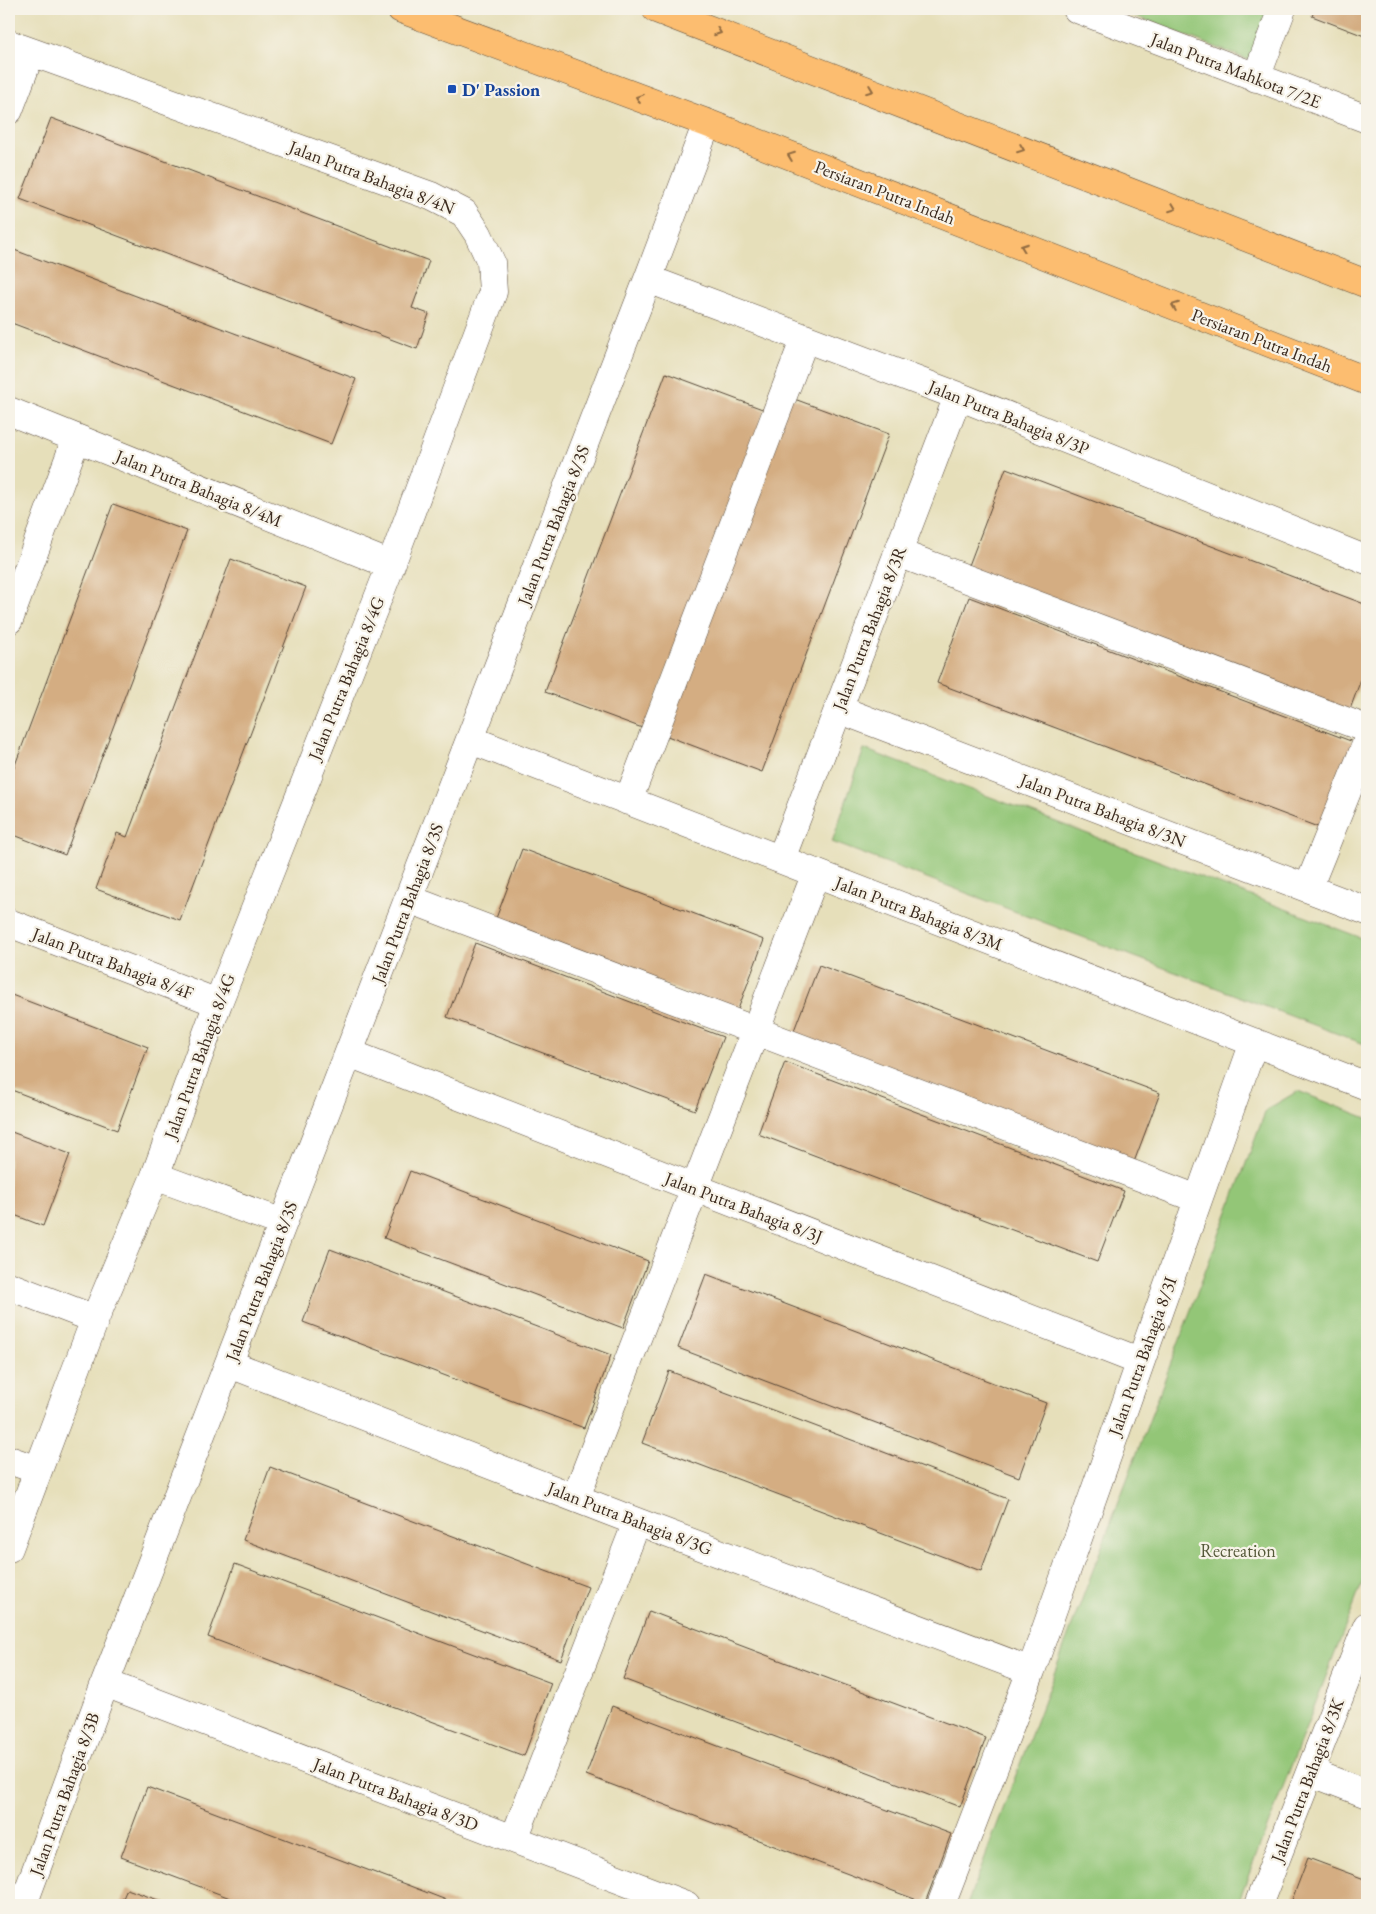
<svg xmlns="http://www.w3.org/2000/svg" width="1376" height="1914" font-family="'EB Garamond',serif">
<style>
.green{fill:#93c677;stroke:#67784a}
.building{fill:#d4ad82}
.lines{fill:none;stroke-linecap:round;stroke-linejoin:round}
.minor-casing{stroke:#554535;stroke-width:29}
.major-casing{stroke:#554535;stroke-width:29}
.minor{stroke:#fff;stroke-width:28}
.major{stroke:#fcbd6f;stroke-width:28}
.oneway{stroke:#926c42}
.transit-dot{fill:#1a4fb4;stroke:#f7f3e8;stroke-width:2}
.labels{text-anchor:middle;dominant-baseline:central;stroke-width:4.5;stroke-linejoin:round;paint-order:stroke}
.street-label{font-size:18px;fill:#3b2a1e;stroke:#f7f3e8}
.transit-label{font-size:18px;font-weight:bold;fill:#164399;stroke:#f7f3e8;text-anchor:start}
.park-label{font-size:18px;fill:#555939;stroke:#f7f3e8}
</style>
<rect width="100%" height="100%" fill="#f7f3e8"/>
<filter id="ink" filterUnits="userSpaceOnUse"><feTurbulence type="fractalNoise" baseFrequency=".02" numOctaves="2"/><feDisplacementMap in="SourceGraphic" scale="10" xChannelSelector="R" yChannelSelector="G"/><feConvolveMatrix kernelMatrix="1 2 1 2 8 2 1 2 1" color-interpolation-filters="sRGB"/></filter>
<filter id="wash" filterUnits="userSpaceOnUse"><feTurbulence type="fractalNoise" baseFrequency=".0096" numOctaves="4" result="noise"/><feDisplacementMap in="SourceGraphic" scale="20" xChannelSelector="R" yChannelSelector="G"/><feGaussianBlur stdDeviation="1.12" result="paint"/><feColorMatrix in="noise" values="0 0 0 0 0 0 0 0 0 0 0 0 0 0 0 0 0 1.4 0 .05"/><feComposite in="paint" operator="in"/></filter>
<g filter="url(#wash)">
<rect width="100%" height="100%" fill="#e6dfba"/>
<path class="green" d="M1117,9H1274L1254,62Z
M864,749L1367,940V1045L832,842Z
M1298,1091L1367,1118V1571L1237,1905H967L1266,1110Z"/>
<g id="blocks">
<path class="building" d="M1315,9H1367V37L1312,16Z
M51,118L429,261L412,308L429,314L417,349L20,199Z
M9,248L356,379L331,444L9,322Z
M666,373L765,410L645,729L545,692Z
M789,397L889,434L762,772L662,734Z
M1006,468L1367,605V663L1349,712L968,568Z
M113,504L187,531L65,855L9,833V781Z
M231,559L306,587L180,920L96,889L117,833L127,837Z
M969,597L1356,743L1323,829L937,683Z
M522,849L764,940L737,1012L495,921Z
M475,943L723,1037L695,1110L447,1017Z
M819,965L1160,1093L1134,1162L793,1033Z
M9,994L148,1047L117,1130L9,1089Z
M785,1062L1124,1191L1097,1262L758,1134Z
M9,1131L70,1154L43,1226L9,1213Z
M410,1171L648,1261L623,1328L384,1238Z
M330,1249L611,1355L584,1428L303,1322Z
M706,1274L1046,1403L1019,1477L678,1348Z
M9,1344L15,1347L9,1364Z
M669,1371L1008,1499L981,1571L642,1443Z
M270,1467L588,1587L561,1660L243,1540Z
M235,1564L551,1683L524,1756L208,1637Z
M649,1611L986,1738L960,1807L623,1679Z
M612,1706L951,1834L925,1903L586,1775Z
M147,1787L410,1886L459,1905L246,1904L121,1857Z
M1308,1858L1367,1880V1905H1290Z
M127,1889L161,1901L171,1905H120Z"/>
</g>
</g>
<g filter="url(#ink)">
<use href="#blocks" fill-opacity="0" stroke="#554535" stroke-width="1"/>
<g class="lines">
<defs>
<path id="minor" d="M1077,9L1367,119
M9,44L431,196L464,213L478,234L491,262L493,292L391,565L218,1003L155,1176L95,1319L9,1548
M1256,78L1282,9
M9,110L31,52
M648,279L958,396L1367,560
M9,411L391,565
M898,553L1367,729
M9,620L76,439
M838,709L1367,911
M471,740L1367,1086
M628,801L805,338
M781,859L958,396
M1308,888L1367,742
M409,899L1198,1199
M9,923L218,1003
M349,1053L1139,1361
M155,1176L283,1223
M9,1286L95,1319
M230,1364L637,1522L1031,1671
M9,1460L38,1470
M576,1497L816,873
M105,1683L686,1905
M1310,1772L1367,1794
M514,1839L637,1522
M23,1905L105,1683L648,279L707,123
M941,1905L1031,1671L1254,1042
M1258,1905L1367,1626"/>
<path id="major" d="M401,9L707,123L1367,381
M656,9L1367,284"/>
</defs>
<use href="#minor" class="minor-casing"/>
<use href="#major" class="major-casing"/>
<use href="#minor" class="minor"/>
<use href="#major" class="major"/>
</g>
<defs><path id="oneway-chevron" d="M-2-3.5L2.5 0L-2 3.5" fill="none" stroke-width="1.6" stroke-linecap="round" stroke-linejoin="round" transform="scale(1.25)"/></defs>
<g class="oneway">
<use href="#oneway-chevron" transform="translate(718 32) rotate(20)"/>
<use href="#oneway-chevron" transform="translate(870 90) rotate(21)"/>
<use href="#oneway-chevron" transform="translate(639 98) rotate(-160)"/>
<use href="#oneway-chevron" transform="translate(1021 149) rotate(21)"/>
<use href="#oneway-chevron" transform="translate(791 156) rotate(-159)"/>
<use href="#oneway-chevron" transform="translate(1173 208) rotate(21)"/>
<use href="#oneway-chevron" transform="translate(1024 247) rotate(-159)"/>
<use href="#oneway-chevron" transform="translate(1175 306) rotate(-159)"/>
</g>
</g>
<rect class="transit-dot" x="447" y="84" width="10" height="10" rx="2.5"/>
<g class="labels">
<g class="street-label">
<text transform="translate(1236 70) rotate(21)">Jalan Putra Mahkota 7/2E</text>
<text transform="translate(372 177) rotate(21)">Jalan Putra Bahagia 8/4N</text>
<text transform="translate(885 192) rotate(21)">Persiaran Putra Indah</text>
<text transform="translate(1262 340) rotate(21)">Persiaran Putra Indah</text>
<text transform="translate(1009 417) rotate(22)">Jalan Putra Bahagia 8/3P</text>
<text transform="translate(199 488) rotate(22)">Jalan Putra Bahagia 8/4M</text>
<text transform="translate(553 525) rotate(-69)">Jalan Putra Bahagia 8/3S</text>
<text transform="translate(869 628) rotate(-69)">Jalan Putra Bahagia 8/3R</text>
<text transform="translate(346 678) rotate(-68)">Jalan Putra Bahagia 8/4G</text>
<text transform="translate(1103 810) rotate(21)">Jalan Putra Bahagia 8/3N</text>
<text transform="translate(407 903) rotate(-69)">Jalan Putra Bahagia 8/3S</text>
<text transform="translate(919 913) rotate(21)">Jalan Putra Bahagia 8/3M</text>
<text transform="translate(113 963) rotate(21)">Jalan Putra Bahagia 8/4F</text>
<text transform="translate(199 1056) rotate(-70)">Jalan Putra Bahagia 8/4G</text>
<text transform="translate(744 1207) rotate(21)">Jalan Putra Bahagia 8/3J</text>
<text transform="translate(261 1281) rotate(-69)">Jalan Putra Bahagia 8/3S</text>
<text transform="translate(1142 1356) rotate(-70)">Jalan Putra Bahagia 8/3I</text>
<text transform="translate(630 1518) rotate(21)">Jalan Putra Bahagia 8/3G</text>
<text transform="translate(1307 1780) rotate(-69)">Jalan Putra Bahagia 8/3K</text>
<text transform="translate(64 1794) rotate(-70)">Jalan Putra Bahagia 8/3B</text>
<text transform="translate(396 1794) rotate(21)">Jalan Putra Bahagia 8/3D</text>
</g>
<g class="transit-label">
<text x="462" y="89">D' Passion</text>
</g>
<g class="park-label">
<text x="1238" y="1550">Recreation</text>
</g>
</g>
<rect width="1376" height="1914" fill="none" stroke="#f7f3e8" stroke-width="30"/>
</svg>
